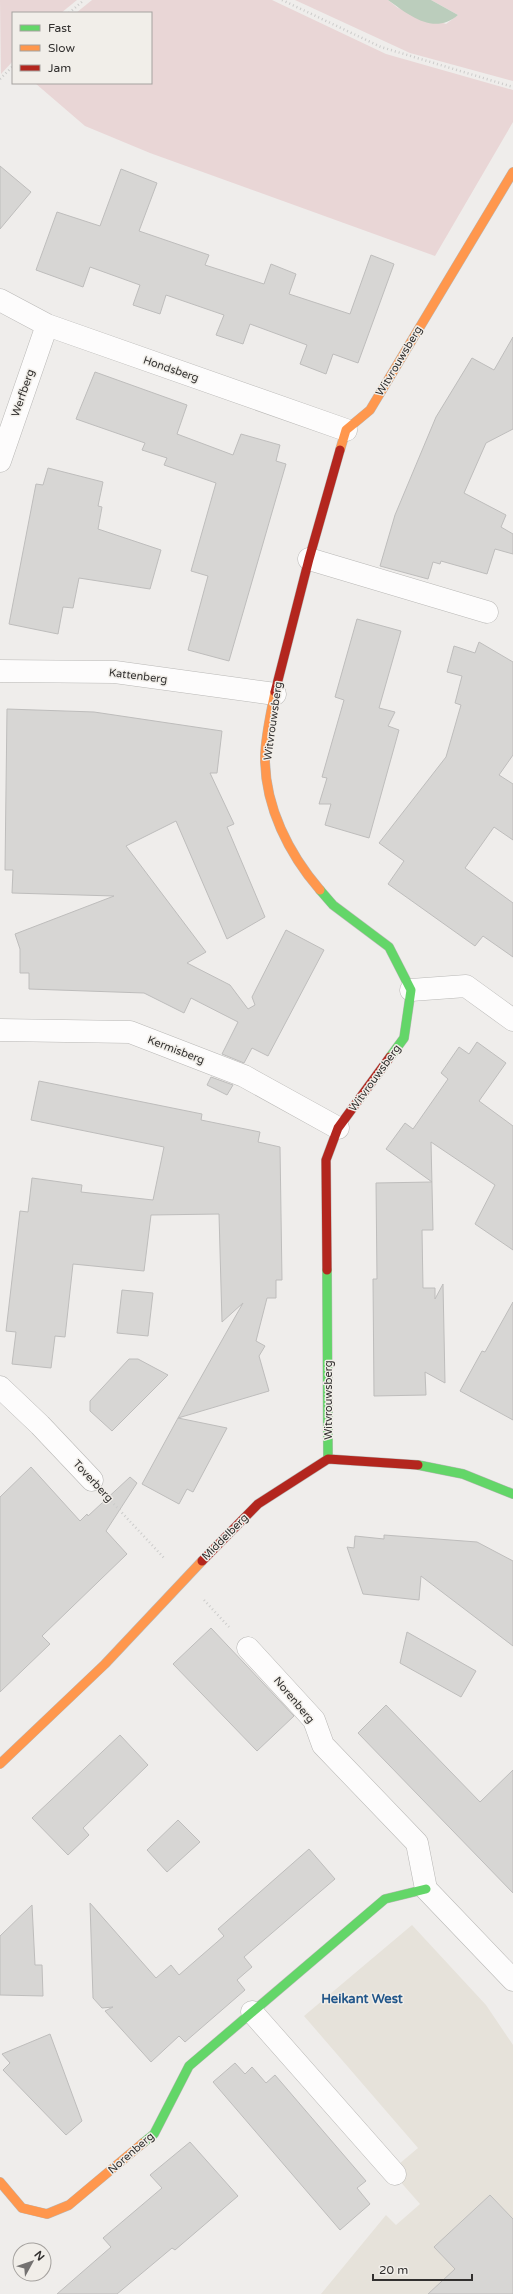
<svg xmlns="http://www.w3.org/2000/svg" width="513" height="2294" font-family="'Varela Round',sans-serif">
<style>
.built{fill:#e6e2da}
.green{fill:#e9d6d6}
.water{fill:#bbcdbc}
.building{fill:#d7d6d4;stroke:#bebdbc}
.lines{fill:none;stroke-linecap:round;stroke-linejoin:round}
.street-casing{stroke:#b9b8b6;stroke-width:23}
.fast-casing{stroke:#b9b8b6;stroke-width:10}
.slow-casing{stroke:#b9b8b6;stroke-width:10}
.jam-casing{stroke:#b9b8b6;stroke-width:10}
.path{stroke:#cccccb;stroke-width:2.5;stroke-dasharray:1 3;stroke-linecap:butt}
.street{stroke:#fdfcfc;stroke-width:22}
.fast{stroke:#63d668;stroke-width:9}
.slow{stroke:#ff974d;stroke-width:9}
.jam{stroke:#b3261e;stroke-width:9}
.labels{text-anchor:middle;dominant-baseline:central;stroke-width:3;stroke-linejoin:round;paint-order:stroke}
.street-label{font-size:11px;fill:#32302f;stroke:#f1eee9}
.quarter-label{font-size:13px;font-weight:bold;fill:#225689;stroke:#f1eee9}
</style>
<rect width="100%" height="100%" fill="#efedeb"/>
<path class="built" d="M412,1925L486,2005L513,2045V2294H321L386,2215L396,2225L420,2204L398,2179L399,2164L418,2148L304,2016Z"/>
<path class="green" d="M0,0H77L61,13H13V61L1,74Z
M92,0H272L386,54L513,90V122L435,256L150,153L85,126L35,83H151V13H76Z
M295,0H388L398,8L446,24L458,15L431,0H513V81L410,53Z"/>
<path class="water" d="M388,0H431L458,15C434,36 409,15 388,0Z"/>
<path class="building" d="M0,166L31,192L0,229Z
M121,169L157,183L139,231L209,255L205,265L264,284L271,264L296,274L289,294L350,314L371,255L394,264L358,363L333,354L326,374L300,364L307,345L250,324L243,344L216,335L224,315L166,295L160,314L133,305L140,285L90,267L83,287L36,270L57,212L100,226Z
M513,337V429L486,443L464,493L506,515L501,527L513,534V554L495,549L487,574L441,561L440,564L433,562L428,579L380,566L395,515L436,417L472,358L494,370Z
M95,372L187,405L177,434L233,455L241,434L280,445L276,461L286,464L229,661L188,650L208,576L191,571L216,483L164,465L167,458L142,450L145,443L76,419Z
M48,468L103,482L98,506L102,507L98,529L161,550L150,589L79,578L73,608L63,607L58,634L9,624L36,484L43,485Z
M357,619L401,631L379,708L395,712L388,726L399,730L369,838L325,825L331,804H319L327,778L322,777L344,700L335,697Z
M479,642L513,662V755L499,775L513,784V840L494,827L465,868L513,903V957L483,936L475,946L388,884L404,861L379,843L446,757L461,705L455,703L462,676L447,672L454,646L475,653Z
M7,709L94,712L222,731L217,773H210L234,824L227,827L265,917L227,939L176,821L126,846L206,952L187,963L230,985L248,1009L255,1005L252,997L286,930L324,950L268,1056L252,1048L244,1063L222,1054L238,1022L191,998L184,1013L144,993L29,989V973H20V949L15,934L114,896L12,893L13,870H5Z
M477,1042L506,1063L479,1101L513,1126V1250L475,1224L495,1185L431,1142L433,1230H422L423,1288H435V1299L443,1284L445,1383L425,1372L426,1395L374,1396L373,1279H377L376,1183L432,1182L386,1149L405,1123L413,1129L448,1079L441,1073L459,1047L469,1054Z
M211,1077L233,1085L227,1095L207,1085Z
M39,1081L202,1114L201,1120L260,1132L258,1142L280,1147L282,1280H276V1298H267L256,1341L265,1346L259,1356L269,1391L178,1418L243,1303L222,1322L219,1214L151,1215L144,1271L73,1264L65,1337L55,1336L51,1368L12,1364L16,1332L6,1331L20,1211L28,1212L32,1178L82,1185L81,1192L153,1200L164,1147L31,1120Z
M122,1290L153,1293L148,1336L117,1333Z
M513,1302V1420L460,1391L482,1351L485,1352Z
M129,1359H138L168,1375L112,1431L90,1411V1401Z
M178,1418L227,1428L193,1492L187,1489L179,1504L142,1484Z
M31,1467L80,1521L87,1514L88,1516L130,1477L137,1483L106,1531L127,1554L42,1636L50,1644L0,1692V1497Z
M384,1535L477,1542L513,1561V1646L421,1576L419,1600L363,1594L347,1547L354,1548L355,1536L384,1539Z
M211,1628L294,1716L257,1751L173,1664Z
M407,1632L476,1671L461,1697L400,1663Z
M386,1705L480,1802L513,1770V1893L358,1733Z
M120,1735L148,1765L83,1828L89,1835L68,1855L32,1818Z
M178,1820L200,1842L167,1872L147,1850Z
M309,1849L335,1879L244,1957L252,1967L237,1980L245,1990L185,2042L179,2036L151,2062L105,2011L113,2007L102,2008L93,1998L90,1903L156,1978L171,1965L179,1975L224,1936L218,1929Z
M32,1905L35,1965H42L43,1996L0,1995V1936Z
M50,2034L82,2121L66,2135L3,2070L10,2063L2,2054Z
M235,2063L245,2074L252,2067L266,2083L275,2075L366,2181L357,2188L370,2204L340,2230L213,2082Z
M190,2142L238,2196L175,2250L172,2248L117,2294H57L111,2247L103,2238L162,2188L150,2175Z
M490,2195L513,2219V2294H428L455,2269L434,2247Z"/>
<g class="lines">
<defs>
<path id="street" d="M0,300L47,325L346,430
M0,461L47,325
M309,559L487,612
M0,671L115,672L275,694
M411,990L466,986L513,1020
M0,1030L130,1032L244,1076L338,1128
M0,1387L40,1425L92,1480
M248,1648L314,1720L323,1745L417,1843L426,1889L513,1980
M252,2012L395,2174"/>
<path id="fast" d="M320,890L333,905L389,947L411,990L404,1038L390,1057
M327,1270L328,1459
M418,1465L463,1474L513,1494
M143,2143L154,2134L189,2066L385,1899L426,1889"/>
<path id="slow" d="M340,450L346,430L370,410L513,172
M275,692C271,711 265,739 265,758C265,807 289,854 320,890
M0,1764L105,1664L202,1561
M0,2182L22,2208L47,2214L69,2205L143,2143"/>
<path id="jam" d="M275,692L309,559L340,450
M327,1270L326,1160L338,1128L390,1057
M202,1561L258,1504L328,1459L418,1465"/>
</defs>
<use href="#street" class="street-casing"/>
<use href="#fast" class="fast-casing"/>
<use href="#slow" class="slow-casing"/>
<use href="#jam" class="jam-casing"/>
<path class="path" d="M282,0L381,47L513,87
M69,13L84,0
M0,79L13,66
M111,1501L165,1559
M204,1600L229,1627"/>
<use href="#street" class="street"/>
<use href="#fast" class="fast"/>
<use href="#slow" class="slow"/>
<use href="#jam" class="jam"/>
</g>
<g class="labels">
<g class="street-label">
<text transform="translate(399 361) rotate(-59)">Witvrouwsberg</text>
<text transform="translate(171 369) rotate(19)">Hondsberg</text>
<text transform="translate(23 393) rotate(-71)">Werfberg</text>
<text transform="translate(138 676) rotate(7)">Kattenberg</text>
<text transform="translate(273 721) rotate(-82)">Witvrouwsberg</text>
<text transform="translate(176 1050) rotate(21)">Kermisberg</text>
<text transform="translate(375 1078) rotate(-54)">Witvrouwsberg</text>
<text transform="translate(328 1400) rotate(-90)">Witvrouwsberg</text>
<text transform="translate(93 1481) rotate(47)">Toverberg</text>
<text transform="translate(225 1537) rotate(-45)">Middelberg</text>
<text transform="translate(294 1700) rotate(50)">Norenberg</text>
<text transform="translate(131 2153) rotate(-41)">Norenberg</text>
</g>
<g class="quarter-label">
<text x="362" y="1999">Heikant West</text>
</g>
</g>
<rect x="12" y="12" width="140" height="72" fill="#f1eee9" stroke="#a5a29f"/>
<rect x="20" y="25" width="20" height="6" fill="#63d668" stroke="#a5a29f"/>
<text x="48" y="32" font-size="12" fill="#32302f">Fast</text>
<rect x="20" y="45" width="20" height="6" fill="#ff974d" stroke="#a5a29f"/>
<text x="48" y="52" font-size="12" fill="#32302f">Slow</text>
<rect x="20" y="65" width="20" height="6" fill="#b3261e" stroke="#a5a29f"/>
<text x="48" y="72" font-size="12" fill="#32302f">Jam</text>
<g transform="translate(32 2262) rotate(50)"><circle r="19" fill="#f1eee9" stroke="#a5a29f"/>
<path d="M0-3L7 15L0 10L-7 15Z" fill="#747271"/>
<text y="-6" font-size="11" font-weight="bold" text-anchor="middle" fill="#32302f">N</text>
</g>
<path d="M373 2274v6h99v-6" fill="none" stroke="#32302f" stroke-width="2"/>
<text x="379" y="2274" font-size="12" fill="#32302f" stroke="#f1eee9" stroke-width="3" paint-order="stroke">20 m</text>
</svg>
